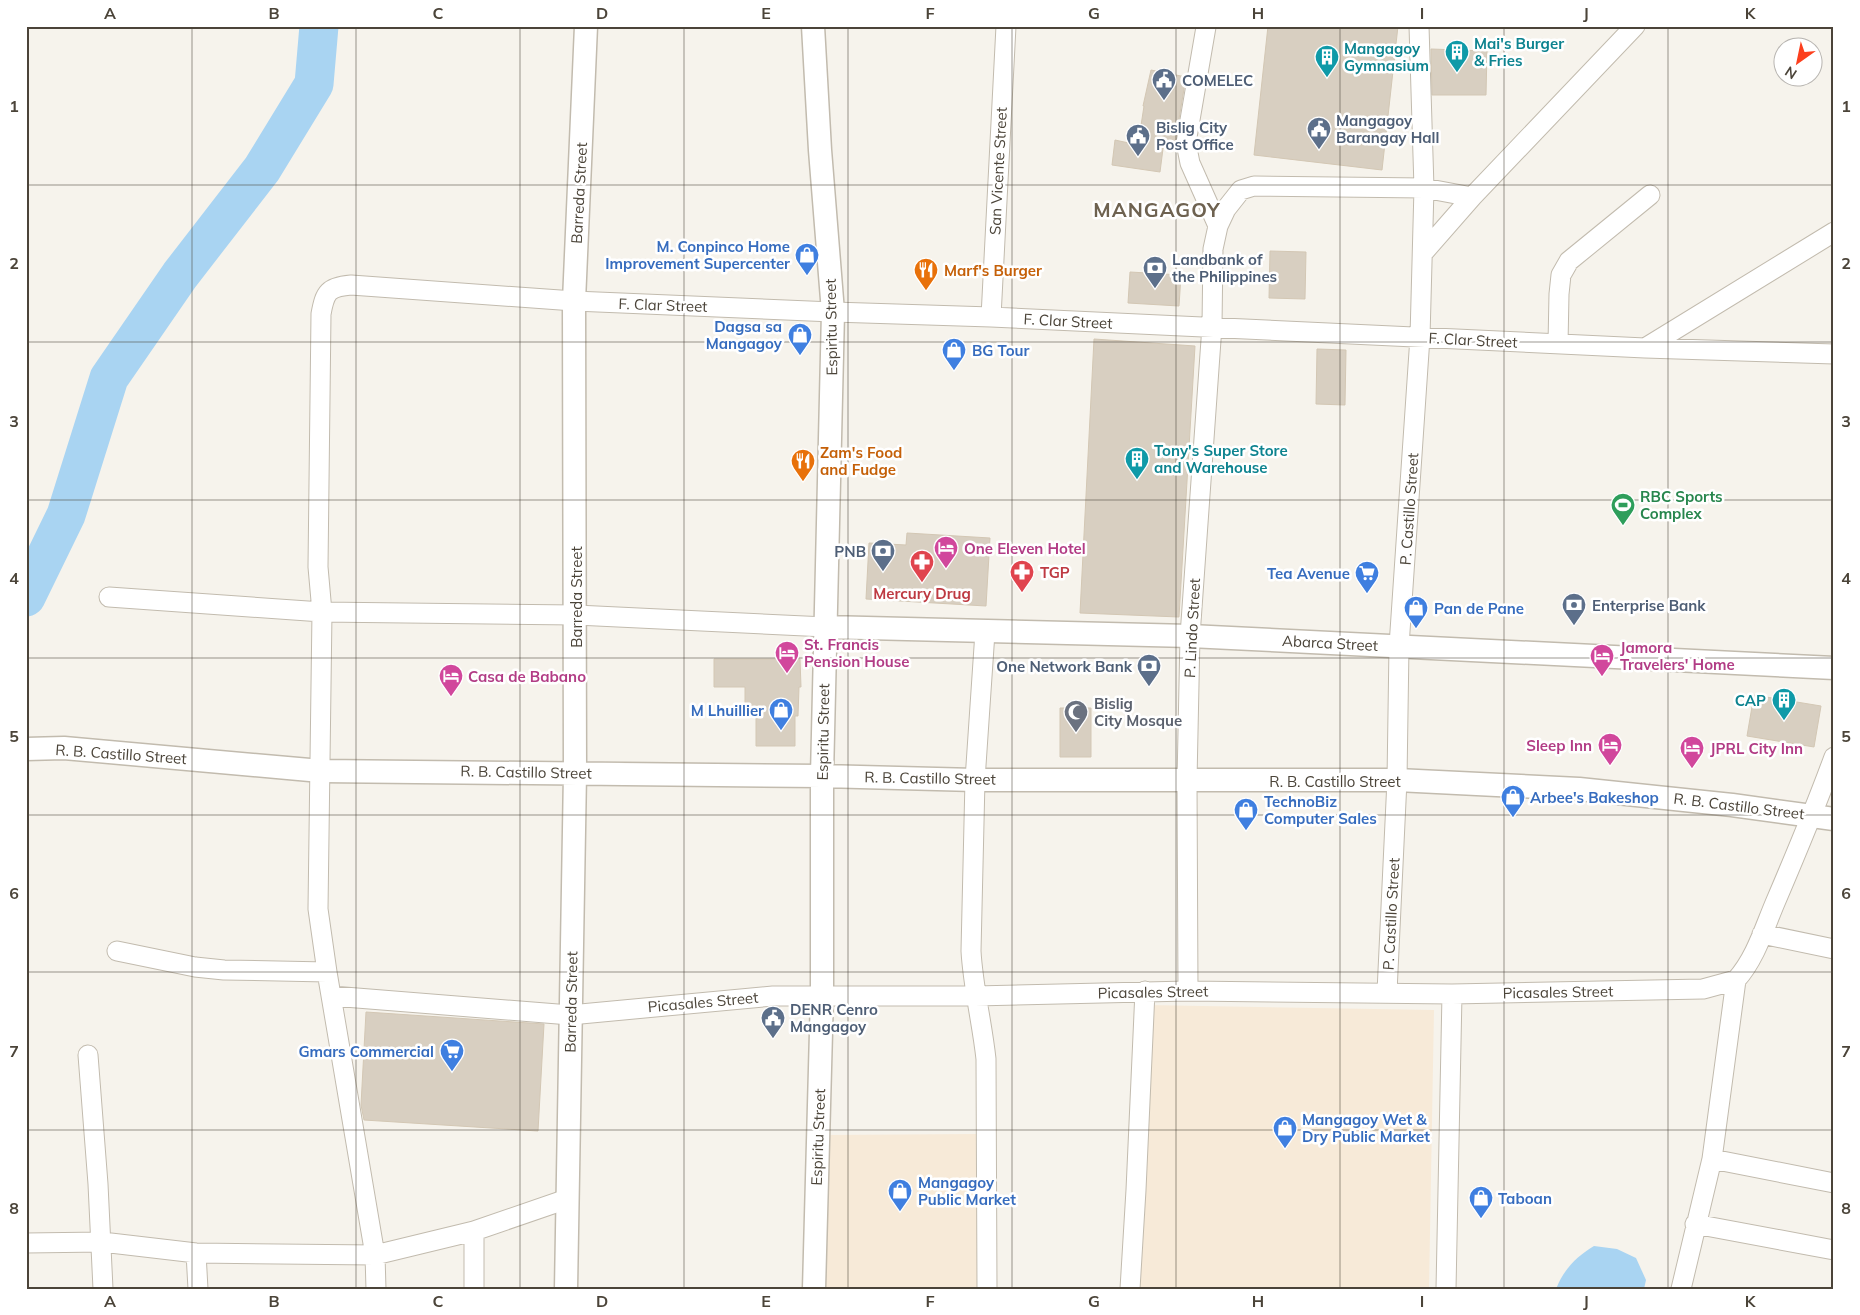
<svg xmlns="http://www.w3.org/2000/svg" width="1860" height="1315" font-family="Mulish,sans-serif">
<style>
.commercial{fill:#f7ead8}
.water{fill:#a9d4f2}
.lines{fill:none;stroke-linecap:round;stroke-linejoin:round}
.river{stroke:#a9d4f2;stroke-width:39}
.building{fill:#d8cfc1;stroke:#d3c7b4}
.minor-casing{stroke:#c2bbae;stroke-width:21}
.tertiary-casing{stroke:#c2bbae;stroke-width:25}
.minor{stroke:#fff;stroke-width:19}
.tertiary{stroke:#fff;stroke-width:22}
.grid{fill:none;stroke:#4b4439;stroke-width:1;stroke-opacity:0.55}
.labels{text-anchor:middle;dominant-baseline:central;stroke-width:5;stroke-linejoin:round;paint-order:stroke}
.culture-label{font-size:15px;font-weight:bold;fill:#0d838f;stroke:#fff;text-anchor:start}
.service-label{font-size:15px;font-weight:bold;fill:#4e5e75;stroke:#fff;text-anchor:start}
.street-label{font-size:15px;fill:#4b4439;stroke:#fff}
.shop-label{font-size:15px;font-weight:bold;fill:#366cbe;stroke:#fff;text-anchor:start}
.food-label{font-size:15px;font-weight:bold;fill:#c56008;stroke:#fff;text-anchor:start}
.leisure-label{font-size:15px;font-weight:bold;fill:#27864d;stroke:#fff;text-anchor:start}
.hotel-label{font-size:15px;font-weight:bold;fill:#b23c85;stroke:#fff;text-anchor:start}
.health-label{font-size:15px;font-weight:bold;fill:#be3a42;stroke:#fff;text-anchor:start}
.worship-label{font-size:15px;font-weight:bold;fill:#5b616d;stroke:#fff;text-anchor:start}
.district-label{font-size:20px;font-weight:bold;letter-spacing:1px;fill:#6e6250;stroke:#fff}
.neatline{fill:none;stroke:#4b4439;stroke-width:2}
.grid-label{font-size:16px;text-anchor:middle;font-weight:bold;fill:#4b4439}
</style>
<rect width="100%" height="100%" fill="#f6f3ec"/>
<path class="commercial" d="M1146,1005L1434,1010L1429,1289H1133Z
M977,1134V1289H823L825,1135Z"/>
<path class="water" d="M1594,1246L1617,1249L1636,1258L1646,1280L1644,1289H1556C1564,1269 1576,1257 1594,1246Z"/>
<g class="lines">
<path class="river" d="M26,597L66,515L109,378L180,275L262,169L314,84L319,26"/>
</g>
<path class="building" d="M1268,26H1398L1382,170L1254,155Z
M1431,49L1487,51L1486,95H1432Z
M1151,70L1186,77L1175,143L1164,141L1160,172L1112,165L1115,140L1138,145L1144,106H1143Z
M1270,251L1306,252L1305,299L1269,298Z
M1130,272L1181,275L1179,306L1128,303Z
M1094,339L1195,346L1179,617L1080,613Z
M1317,349L1346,350L1345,405L1316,404Z
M907,533L990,538L986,606L866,599L869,543L906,545Z
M714,659H800L801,687H799L798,716H795V746H756V715H745V687H714Z
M1754,695L1821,706L1814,747L1747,736Z
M1060,708H1091V757H1060Z
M366,1012L544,1024L538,1131L364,1120L361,1105Z"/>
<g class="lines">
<defs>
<path id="minor" d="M1206,27L1186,143L1190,163L1218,226
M1423,253L1472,197L1635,26
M991,317L1006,26
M1558,344L1559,294L1561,275L1569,261L1650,195
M1645,348L1834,232
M109,597L322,612L576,615L826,627
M985,632L975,780L971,951C973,987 982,1022 986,1059L987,1289
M1762,934L1834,949
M117,951L195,967L224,970L327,972
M1188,991L1187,781L1190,636L1212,326L1213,249L1218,226L1226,209L1241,190L1254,186L1424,188L1472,197
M1387,992L1397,780L1399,646L1420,337L1424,188L1419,26
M332,996L570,1015L773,996H975L1188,991L1452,994L1703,989L1736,980
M88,1055L98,1184L103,1289
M1712,1159L1834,1183
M1695,1224L1834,1250
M26,1243L102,1242L196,1253L375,1255L474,1231L567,1199
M196,1253L198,1289
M376,1289L375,1255L327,972L318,909L322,612L318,567L321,314C325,292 328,287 351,285L574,301L833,312L991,317L1645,348L1834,354
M474,1289V1231
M1130,1289L1136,1190L1145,991
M1446,1289L1452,994
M1681,1289L1712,1159L1736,980C1755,959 1764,929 1775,903C1796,854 1816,806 1834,757"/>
<path id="tertiary" d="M813,26L820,150L833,312L822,776V995L814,1289
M826,627L1190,636L1834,668
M26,749L64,748L321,771L822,776L975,780H1397L1579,789L1732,805L1834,819
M566,1289L575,773L574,301L586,26"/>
</defs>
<use href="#minor" class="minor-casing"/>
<use href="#tertiary" class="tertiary-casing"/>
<use href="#minor" class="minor"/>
<use href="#tertiary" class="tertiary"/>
</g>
<path class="grid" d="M192,26V1289M356,26V1289M520,26V1289M684,26V1289M848,26V1289M1012,26V1289M1176,26V1289M1340,26V1289M1504,26V1289M1668,26V1289M26,185H1834M26,342H1834M26,500H1834M26,658H1834M26,815H1834M26,972H1834M26,1130H1834"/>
<defs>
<symbol id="building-pin" viewBox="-11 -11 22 30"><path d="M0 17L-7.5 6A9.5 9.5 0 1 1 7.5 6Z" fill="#0f9aa8" stroke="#fff"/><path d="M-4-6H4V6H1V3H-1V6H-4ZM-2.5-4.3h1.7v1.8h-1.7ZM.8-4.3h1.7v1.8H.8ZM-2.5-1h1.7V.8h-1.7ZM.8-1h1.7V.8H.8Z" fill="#fff"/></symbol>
<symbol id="civic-pin" viewBox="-11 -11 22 30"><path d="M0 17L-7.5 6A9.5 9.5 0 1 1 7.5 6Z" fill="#5c6f8a" stroke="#fff"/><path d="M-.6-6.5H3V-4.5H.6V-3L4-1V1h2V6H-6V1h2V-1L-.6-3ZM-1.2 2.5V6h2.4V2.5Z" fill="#fff"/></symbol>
<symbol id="shop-pin" viewBox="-11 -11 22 30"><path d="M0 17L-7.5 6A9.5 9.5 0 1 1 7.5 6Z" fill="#3f7fe0" stroke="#fff"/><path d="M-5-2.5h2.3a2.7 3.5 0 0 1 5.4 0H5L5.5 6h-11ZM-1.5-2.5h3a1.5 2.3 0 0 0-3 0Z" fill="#fff"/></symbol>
<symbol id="bank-pin" viewBox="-11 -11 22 30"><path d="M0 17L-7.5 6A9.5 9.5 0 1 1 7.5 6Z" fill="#5c6f8a" stroke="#fff"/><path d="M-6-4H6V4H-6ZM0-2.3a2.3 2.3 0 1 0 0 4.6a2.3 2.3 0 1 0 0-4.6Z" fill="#fff"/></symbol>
<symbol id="restaurant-pin" viewBox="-11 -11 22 30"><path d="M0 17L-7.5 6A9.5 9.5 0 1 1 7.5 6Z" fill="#e8710a" stroke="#fff"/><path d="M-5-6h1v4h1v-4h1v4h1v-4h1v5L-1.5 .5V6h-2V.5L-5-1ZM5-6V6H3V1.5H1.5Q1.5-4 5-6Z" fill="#fff"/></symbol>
<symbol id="stadium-pin" viewBox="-11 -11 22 30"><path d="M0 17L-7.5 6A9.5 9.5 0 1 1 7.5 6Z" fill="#2e9e5b" stroke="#fff"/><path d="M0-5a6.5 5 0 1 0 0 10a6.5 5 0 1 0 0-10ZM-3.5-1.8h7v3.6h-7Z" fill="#fff"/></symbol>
<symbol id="hotel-pin" viewBox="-11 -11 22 30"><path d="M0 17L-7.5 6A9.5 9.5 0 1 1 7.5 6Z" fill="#d1479c" stroke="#fff"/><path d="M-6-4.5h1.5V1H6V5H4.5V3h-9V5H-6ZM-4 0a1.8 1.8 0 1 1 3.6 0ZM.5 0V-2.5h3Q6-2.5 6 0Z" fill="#fff"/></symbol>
<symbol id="pharmacy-pin" viewBox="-11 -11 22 30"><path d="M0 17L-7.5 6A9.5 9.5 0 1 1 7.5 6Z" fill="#e0444e" stroke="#fff"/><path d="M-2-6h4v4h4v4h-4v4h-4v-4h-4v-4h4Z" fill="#fff"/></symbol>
<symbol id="supermarket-pin" viewBox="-11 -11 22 30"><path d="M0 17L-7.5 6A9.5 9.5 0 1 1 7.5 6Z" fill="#3f7fe0" stroke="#fff"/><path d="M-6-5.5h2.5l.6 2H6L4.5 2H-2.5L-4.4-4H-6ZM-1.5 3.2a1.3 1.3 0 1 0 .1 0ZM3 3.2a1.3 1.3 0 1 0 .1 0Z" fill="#fff"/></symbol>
<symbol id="mosque-pin" viewBox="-11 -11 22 30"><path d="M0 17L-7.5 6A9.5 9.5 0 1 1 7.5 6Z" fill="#6b7280" stroke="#fff"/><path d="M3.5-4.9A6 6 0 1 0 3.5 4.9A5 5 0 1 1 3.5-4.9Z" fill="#fff"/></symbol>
</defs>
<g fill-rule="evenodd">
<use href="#building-pin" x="1443" y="38" width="28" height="38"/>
<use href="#building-pin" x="1313" y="43" width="28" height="38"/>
<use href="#civic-pin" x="1150" y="66" width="28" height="38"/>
<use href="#civic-pin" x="1305" y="115" width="28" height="38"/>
<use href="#civic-pin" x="1124" y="122" width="28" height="38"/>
<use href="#shop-pin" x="793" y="241" width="28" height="38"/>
<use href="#bank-pin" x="1141" y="254" width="28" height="38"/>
<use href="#restaurant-pin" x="912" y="256" width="28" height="38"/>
<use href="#shop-pin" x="786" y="321" width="28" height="38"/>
<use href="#shop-pin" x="940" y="336" width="28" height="38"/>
<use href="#building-pin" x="1123" y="445" width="28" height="38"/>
<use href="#restaurant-pin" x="789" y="447" width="28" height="38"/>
<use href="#stadium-pin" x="1609" y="491" width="28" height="38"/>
<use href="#hotel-pin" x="932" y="534" width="28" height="38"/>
<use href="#bank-pin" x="869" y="537" width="28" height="38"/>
<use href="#pharmacy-pin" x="908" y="548" width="28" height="38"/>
<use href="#pharmacy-pin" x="1008" y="558" width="28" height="38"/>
<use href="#supermarket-pin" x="1353" y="559" width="28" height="38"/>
<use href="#bank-pin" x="1560" y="591" width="28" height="38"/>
<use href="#shop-pin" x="1402" y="594" width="28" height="38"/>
<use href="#hotel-pin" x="773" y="639" width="28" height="38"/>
<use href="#hotel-pin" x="1588" y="642" width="28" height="38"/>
<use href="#bank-pin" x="1135" y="652" width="28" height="38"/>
<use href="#hotel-pin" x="437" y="662" width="28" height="38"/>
<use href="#building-pin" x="1770" y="686" width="28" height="38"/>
<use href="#shop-pin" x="767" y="696" width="28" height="38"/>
<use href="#mosque-pin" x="1062" y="698" width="28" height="38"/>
<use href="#hotel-pin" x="1596" y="731" width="28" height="38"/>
<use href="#hotel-pin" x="1678" y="734" width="28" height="38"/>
<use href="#shop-pin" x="1499" y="783" width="28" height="38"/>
<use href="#shop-pin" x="1232" y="796" width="28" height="38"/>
<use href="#civic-pin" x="759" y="1004" width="28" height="38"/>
<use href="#supermarket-pin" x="438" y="1037" width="28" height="38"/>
<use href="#shop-pin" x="1271" y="1114" width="28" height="38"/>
<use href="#shop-pin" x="886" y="1177" width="28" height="38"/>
<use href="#shop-pin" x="1467" y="1184" width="28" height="38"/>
</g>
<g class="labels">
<g class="culture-label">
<text x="1474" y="43">Mai's Burger<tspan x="1474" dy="17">&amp; Fries</tspan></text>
<text x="1344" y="48">Mangagoy<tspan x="1344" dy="17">Gymnasium</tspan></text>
<text x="1154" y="450">Tony's Super Store<tspan x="1154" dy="17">and Warehouse</tspan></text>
<text x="1766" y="700" text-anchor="end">CAP</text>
</g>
<g class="service-label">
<text x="1182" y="80">COMELEC</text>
<text x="1336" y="120">Mangagoy<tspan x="1336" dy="17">Barangay Hall</tspan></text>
<text x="1156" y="127">Bislig City<tspan x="1156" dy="17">Post Office</tspan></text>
<text x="1172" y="259">Landbank of<tspan x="1172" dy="17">the Philippines</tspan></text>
<text x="866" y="551" text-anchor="end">PNB</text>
<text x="1592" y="605">Enterprise Bank</text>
<text x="1132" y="666" text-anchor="end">One Network Bank</text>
<text x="790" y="1009">DENR Cenro<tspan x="790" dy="17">Mangagoy</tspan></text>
</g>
<g class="street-label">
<text transform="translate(998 171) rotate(-87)">San Vicente Street</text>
<text transform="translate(579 193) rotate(-87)">Barreda Street</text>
<text transform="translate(663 305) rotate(2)">F. Clar Street</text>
<text transform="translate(1068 321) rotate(3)">F. Clar Street</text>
<text transform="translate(831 327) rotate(-91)">Espiritu Street</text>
<text transform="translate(1473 340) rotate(3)">F. Clar Street</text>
<text transform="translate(1409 509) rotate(-86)">P. Castillo Street</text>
<text transform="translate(576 597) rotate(-90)">Barreda Street</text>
<text transform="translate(1192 628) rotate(-87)">P. Lindo Street</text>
<text transform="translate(1330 643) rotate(3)">Abarca Street</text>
<text transform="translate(823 732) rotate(-89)">Espiritu Street</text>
<text transform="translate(121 754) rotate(4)">R. B. Castillo Street</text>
<text transform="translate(526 772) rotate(1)">R. B. Castillo Street</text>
<text transform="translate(930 778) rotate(1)">R. B. Castillo Street</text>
<text x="1335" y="781">R. B. Castillo Street</text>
<text transform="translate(1739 806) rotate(7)">R. B. Castillo Street</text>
<text transform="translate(1391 914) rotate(-87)">P. Castillo Street</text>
<text transform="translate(1153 992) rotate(-1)">Picasales Street</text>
<text transform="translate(1558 992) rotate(-1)">Picasales Street</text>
<text transform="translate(571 1002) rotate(-89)">Barreda Street</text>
<text transform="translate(703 1002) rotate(-5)">Picasales Street</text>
<text transform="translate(818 1137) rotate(-88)">Espiritu Street</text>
</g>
<g class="shop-label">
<text x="790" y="246" text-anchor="end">M. Conpinco Home<tspan x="790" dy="17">Improvement Supercenter</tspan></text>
<text x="782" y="326" text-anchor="end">Dagsa sa<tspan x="782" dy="17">Mangagoy</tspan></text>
<text x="972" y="350">BG Tour</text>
<text x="1350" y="573" text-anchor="end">Tea Avenue</text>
<text x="1434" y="608">Pan de Pane</text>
<text x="764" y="710" text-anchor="end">M Lhuillier</text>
<text x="1530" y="797">Arbee's Bakeshop</text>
<text x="1264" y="801">TechnoBiz<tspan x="1264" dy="17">Computer Sales</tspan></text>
<text x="434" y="1051" text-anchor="end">Gmars Commercial</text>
<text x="1302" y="1119">Mangagoy Wet &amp;<tspan x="1302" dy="17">Dry Public Market</tspan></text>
<text x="918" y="1182">Mangagoy<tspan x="918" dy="17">Public Market</tspan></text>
<text x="1498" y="1198">Taboan</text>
</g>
<g class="food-label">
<text x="944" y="270">Marf's Burger</text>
<text x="820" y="452">Zam's Food<tspan x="820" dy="17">and Fudge</tspan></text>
</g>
<g class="leisure-label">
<text x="1640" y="496">RBC Sports<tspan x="1640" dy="17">Complex</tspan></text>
</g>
<g class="hotel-label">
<text x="964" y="548">One Eleven Hotel</text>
<text x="804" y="644">St. Francis<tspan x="804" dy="17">Pension House</tspan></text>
<text x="1620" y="647">Jamora<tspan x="1620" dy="17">Travelers' Home</tspan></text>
<text x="468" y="676">Casa de Babano</text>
<text x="1592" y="745" text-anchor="end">Sleep Inn</text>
<text x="1710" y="748">JPRL City Inn</text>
</g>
<g class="health-label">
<text x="1040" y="572">TGP</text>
<text x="922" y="593" text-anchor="middle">Mercury Drug</text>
</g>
<g class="worship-label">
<text x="1094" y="703">Bislig<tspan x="1094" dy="17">City Mosque</tspan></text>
</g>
<g class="district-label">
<text x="1157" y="209">MANGAGOY</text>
</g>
</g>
<rect width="1860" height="1315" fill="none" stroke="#ffffff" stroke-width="55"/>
<g transform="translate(1798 62) rotate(213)"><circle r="24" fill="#ffffff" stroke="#b7b4b0"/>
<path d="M0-4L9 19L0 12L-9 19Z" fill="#fc3f1d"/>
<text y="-8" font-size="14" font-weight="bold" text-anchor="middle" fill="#4b4439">N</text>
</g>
<rect x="28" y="28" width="1804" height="1260" class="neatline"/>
<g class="grid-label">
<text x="110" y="19">A</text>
<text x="274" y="19">B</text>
<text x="438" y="19">C</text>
<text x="602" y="19">D</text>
<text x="766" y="19">E</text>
<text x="930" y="19">F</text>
<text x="1094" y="19">G</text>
<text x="1258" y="19">H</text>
<text x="1422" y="19">I</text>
<text x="1586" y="19">J</text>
<text x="1750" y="19">K</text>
<text x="14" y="112">1</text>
<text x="1846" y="112">1</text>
<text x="14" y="269">2</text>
<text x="1846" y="269">2</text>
<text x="14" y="427">3</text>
<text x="1846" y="427">3</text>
<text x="14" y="584">4</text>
<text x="1846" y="584">4</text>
<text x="14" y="742">5</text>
<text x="1846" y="742">5</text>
<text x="14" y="899">6</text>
<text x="1846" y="899">6</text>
<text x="14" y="1057">7</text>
<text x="1846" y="1057">7</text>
<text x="14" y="1214">8</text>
<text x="1846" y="1214">8</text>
<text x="110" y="1307">A</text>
<text x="274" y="1307">B</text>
<text x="438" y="1307">C</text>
<text x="602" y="1307">D</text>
<text x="766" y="1307">E</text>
<text x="930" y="1307">F</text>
<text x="1094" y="1307">G</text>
<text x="1258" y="1307">H</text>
<text x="1422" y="1307">I</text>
<text x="1586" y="1307">J</text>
<text x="1750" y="1307">K</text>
</g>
</svg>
